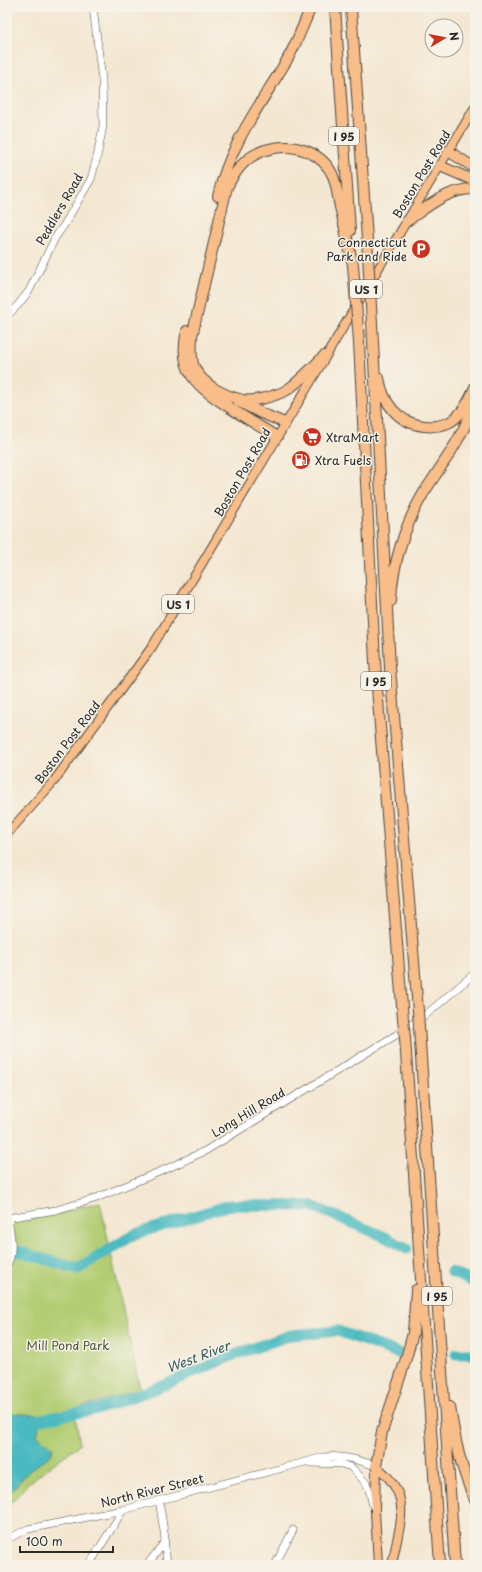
<svg xmlns="http://www.w3.org/2000/svg" width="482" height="1572" font-family="'Playpen Sans',sans-serif">
<style>
.green{fill:#b2cd73;stroke:#6e7c4f}
.water{fill:#4bbac0;stroke:#3b7276}
.lines{fill:none;stroke-linecap:round;stroke-linejoin:round}
.river{stroke:#4bbac0;stroke-width:11}
.minor-casing{stroke:#494744;stroke-width:8}
.major-casing{stroke:#494744;stroke-width:10}
.highway-casing{stroke:#494744;stroke-width:12}
.minor{stroke:#fff;stroke-width:7}
.major{stroke:#f8bd88;stroke-width:8}
.highway{stroke:#f8bd88;stroke-width:10}
.highway-bridge-casing{stroke:#494744;stroke-width:12;stroke-linecap:butt}
.highway-bridge{stroke:#f8bd88;stroke-width:10}
.labels{text-anchor:middle;dominant-baseline:central;stroke-width:3;stroke-linejoin:round;paint-order:stroke}
.shield{fill:#f7f3e8;stroke:#686764;stroke-width:1}
.shield-label{font-size:11px;font-weight:bold;fill:#2b2b2b}
.street-label{font-size:12px;fill:#2b2b2b;stroke:#f7f3e8}
.poi-label{font-size:12px;fill:#2b2b2b;stroke:#f7f3e8;text-anchor:start}
.park-label{font-size:12px;fill:#4d543d;stroke:#f7f3e8}
.water-label{font-size:13px;font-style:italic;fill:#365d5f;stroke:#f7f3e8}
</style>
<rect width="100%" height="100%" fill="#f7f3e8"/>
<filter id="ink" filterUnits="userSpaceOnUse"><feTurbulence type="fractalNoise" baseFrequency=".025" numOctaves="2"/><feDisplacementMap in="SourceGraphic" scale="8" xChannelSelector="R" yChannelSelector="G"/><feConvolveMatrix kernelMatrix="1 2 1 2 8 2 1 2 1" color-interpolation-filters="sRGB"/></filter>
<filter id="wash" filterUnits="userSpaceOnUse"><feTurbulence type="fractalNoise" baseFrequency=".012" numOctaves="4" result="noise"/><feDisplacementMap in="SourceGraphic" scale="16" xChannelSelector="R" yChannelSelector="G"/><feGaussianBlur stdDeviation="0.9" result="paint"/><feColorMatrix in="noise" values="0 0 0 0 0 0 0 0 0 0 0 0 0 0 0 0 0 1.4 0 .05"/><feComposite in="paint" operator="in"/></filter>
<g filter="url(#wash)">
<rect width="100%" height="100%" fill="#f4e7d2"/>
<path class="green" d="M100,1202L140,1389L74,1409L80,1444L28,1483L7,1508V1222L48,1215Z"/>
<path class="water" d="M7,1413L39,1415L41,1422L37,1435L53,1448L51,1455L29,1471L7,1496Z"/>
<g class="lines">
<path class="river" d="M7,1249L21,1252L78,1269L135,1234L230,1205L312,1206L383,1236L407,1249
M451,1272L475,1283
M456,1354H475
M7,1420L19,1422L32,1421L98,1409L162,1386L231,1356L291,1335L338,1331L398,1353"/>
</g>
</g>
<g filter="url(#ink)">
<g class="lines">
<defs>
<path id="minor" d="M7,316L18,305L29,291L55,238L64,225L91,179L97,157L103,126L102,80L93,7
M7,1218L56,1210L94,1199L166,1169L205,1151L396,1035L428,1013L475,973
M7,1265C15,1250 10,1234 8,1218
M310,1463L341,1464L351,1467L366,1483L369,1490L373,1506
M159,1500L165,1538C163,1547 168,1555 166,1565
M7,1539L28,1529L123,1510L324,1457C342,1455 359,1460 376,1466
M89,1565L123,1510
M147,1565L164,1543
M275,1565L293,1530"/>
<path id="major" d="M7,834L54,781L152,647L475,107
M376,1466C415,1497 399,1523 392,1565
M376,1466L375,1511L378,1565"/>
<path id="highway" d="M335,7L350,231
M351,7L367,239
M448,151L475,168
M440,166L475,181
M218,196C230,144 260,105 287,60C297,43 303,25 311,7
M407,221C427,207 449,188 475,189
M372,323L390,667L418,1011
M187,331C177,372 198,387 229,407C245,418 261,427 277,437
M359,342L375,662L403,1019
M324,356C315,365 295,386 285,391C275,396 254,402 243,400C225,396 202,385 194,367C190,357 192,346 192,336L227,187C238,166 250,152 274,148C297,144 323,153 333,176C337,186 338,200 341,211C345,229 349,247 353,265
M379,378C383,403 398,423 424,426C432,427 440,426 448,423C462,416 470,400 475,387
M238,401L261,413L285,423
M391,601C392,565 405,525 423,494C432,480 441,467 450,453C460,437 468,421 475,404
M419,1027L455,1565
M405,1038L440,1565
M450,1407C455,1440 461,1470 475,1500
M376,1466L382,1432L405,1362L413,1333L416,1290"/>
</defs>
<use href="#minor" class="minor-casing"/>
<use href="#major" class="major-casing"/>
<use href="#highway" class="highway-casing"/>
<use href="#minor" class="minor"/>
<use href="#major" class="major"/>
<use href="#highway" class="highway"/>
<defs>
<path id="highway-bridge" d="M367,239L372,323
M353,265L359,342
M418,1011L419,1027
M403,1019L405,1038"/>
</defs>
<use href="#highway-bridge" class="highway-bridge-casing"/>
<use href="#highway-bridge" class="highway-bridge"/>
</g>
</g>
<defs>
<symbol id="parking-disc" viewBox="-11 -11 22 22"><circle r="9.5" fill="#c8321e" stroke="#f7f3e8"/><path d="M-3.5-5.5H1a3.5 3.5 0 0 1 0 7H-1V5.5H-3.5ZM-1-3.4V-.6H.8a1.4 1.4 0 0 0 0-2.8Z" fill="#fff"/></symbol>
<symbol id="supermarket-disc" viewBox="-11 -11 22 22"><circle r="9.5" fill="#c8321e" stroke="#f7f3e8"/><path d="M-6-5.5h2.5l.6 2H6L4.5 2H-2.5L-4.4-4H-6ZM-1.5 3.2a1.3 1.3 0 1 0 .1 0ZM3 3.2a1.3 1.3 0 1 0 .1 0Z" fill="#fff"/></symbol>
<symbol id="fuel-disc" viewBox="-11 -11 22 22"><circle r="9.5" fill="#c8321e" stroke="#f7f3e8"/><path d="M-5.5-6h7V0h2V4h1.3V-2.5L3-4.5l.8-.8L6-3V5H2.5V1h-1V6h-7ZM-4.2-4.7v3.2H.2V-4.7Z" fill="#fff"/></symbol>
</defs>
<g fill-rule="evenodd">
<use href="#parking-disc" x="410" y="238" width="22" height="22"/>
<use href="#supermarket-disc" x="301" y="426" width="22" height="22"/>
<use href="#fuel-disc" x="290" y="449" width="22" height="22"/>
</g>
<g class="labels">
<g class="shield">
<rect x="329" y="127" width="30" height="18" rx="3"/>
<rect x="350" y="280" width="32" height="18" rx="3"/>
<rect x="162" y="595" width="32" height="18" rx="3"/>
<rect x="361" y="672" width="30" height="18" rx="3"/>
<rect x="422" y="1287" width="30" height="18" rx="3"/>
</g>
<g class="shield-label">
<text x="344" y="136">I 95</text>
<text x="366" y="289">US 1</text>
<text x="178" y="604">US 1</text>
<text x="376" y="681">I 95</text>
<text x="437" y="1296">I 95</text>
</g>
<g class="street-label">
<text transform="translate(421 174) rotate(-59)">Boston Post Road</text>
<text transform="translate(59 209) rotate(-60)">Peddlers Road</text>
<text transform="translate(242 472) rotate(-60)">Boston Post Road</text>
<text transform="translate(67 742) rotate(-53)">Boston Post Road</text>
<text transform="translate(248 1112) rotate(-31)">Long Hill Road</text>
<text transform="translate(152 1490) rotate(-14)">North River Street</text>
</g>
<g class="poi-label">
<text x="407" y="242" text-anchor="end">Connecticut<tspan x="407" dy="14">Park and Ride</tspan></text>
<text x="326" y="437">XtraMart</text>
<text x="315" y="460">Xtra Fuels</text>
</g>
<g class="park-label">
<text x="68" y="1345">Mill Pond Park</text>
</g>
<g class="water-label">
<text transform="translate(198 1356) rotate(-21)">West River</text>
</g>
</g>
<rect width="482" height="1572" fill="none" stroke="#f7f3e8" stroke-width="24"/>
<g transform="translate(444 38) rotate(80)"><circle r="19" fill="#f7f3e8" stroke="#a5a39c"/>
<path d="M0-3L7 15L0 10L-7 15Z" fill="#c8321e"/>
<text y="-6" font-size="11" font-weight="bold" text-anchor="middle" fill="#2b2b2b">N</text>
</g>
<path d="M20 1546v6h93v-6" fill="none" stroke="#2b2b2b" stroke-width="2"/>
<text x="26" y="1546" font-size="12" fill="#2b2b2b" stroke="#f7f3e8" stroke-width="3" paint-order="stroke">100 m</text>
</svg>
